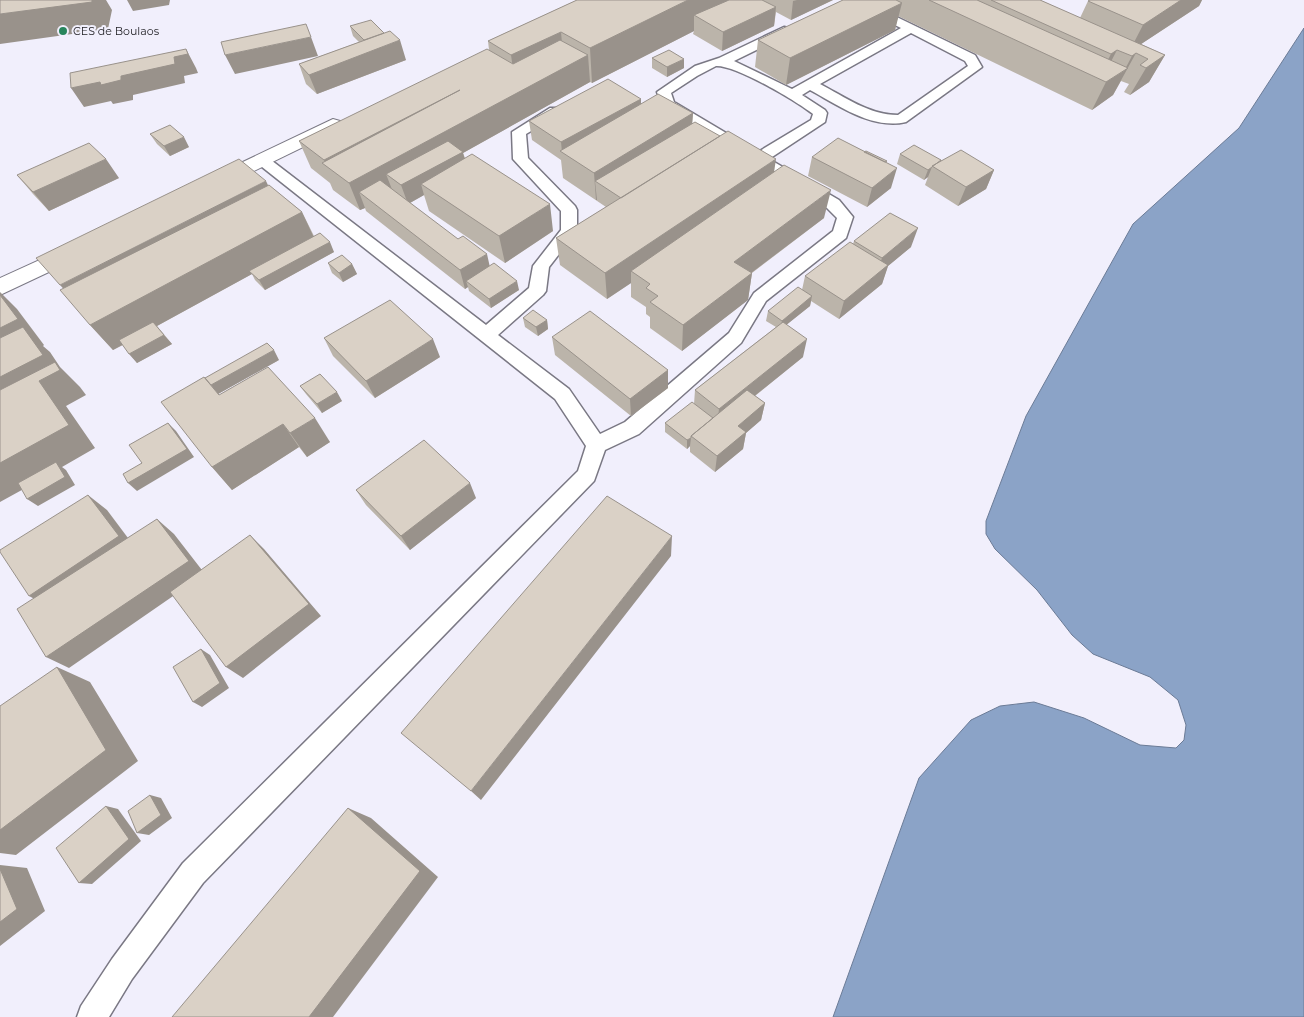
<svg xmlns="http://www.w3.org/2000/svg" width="1304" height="1017" font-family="Montserrat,sans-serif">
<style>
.water{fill:#8ba3c7;stroke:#6b7b96}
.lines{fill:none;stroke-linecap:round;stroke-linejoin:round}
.service-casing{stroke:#7a7884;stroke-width:3}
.secondary-casing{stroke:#7a7884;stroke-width:2}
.service{fill:#fff;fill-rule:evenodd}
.secondary{fill:#fff;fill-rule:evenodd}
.wall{fill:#bbb4aa}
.shaded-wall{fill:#99928b}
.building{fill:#dad1c6;stroke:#99928b}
.poi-dot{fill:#27855c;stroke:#f1effc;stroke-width:2}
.labels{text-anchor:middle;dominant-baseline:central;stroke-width:4;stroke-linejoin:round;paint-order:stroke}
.far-poi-label{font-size:11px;fill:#1f1e23;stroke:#f1effc;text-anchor:start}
</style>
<rect width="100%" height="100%" fill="#f1effc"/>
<path class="water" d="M1304,28V1017H833L919,778L971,720L1000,706L1034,702L1084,718L1140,745L1176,748L1184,740L1186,725L1178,700L1150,677L1093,654L1072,635L1037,590L995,549L986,534V521L1026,416L1133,224L1239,128Z"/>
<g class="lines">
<defs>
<path id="service" d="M872,5L975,55L982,67L906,122C872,130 838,105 810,90L802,95L825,110L827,113L825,122L769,159L839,200L853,217L846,238L766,301L741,343L639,434L605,450L594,481L203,883L132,979L109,1017H77L81,1006L112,959L183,863L578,471L586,446L555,399L257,163L254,160L257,157H267L486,325L529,288L533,266L561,230V211L513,159L512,132L550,108H560L562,111L560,114L526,134L528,158L575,206L577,210V231L549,267L546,291L543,295L498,335L569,389L600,434L625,422L729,333L754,293L833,231L837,218L827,208L662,107L657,92L695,66L719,58L784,27L789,28L790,31L789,34L734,61L792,89L901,28L868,12L866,9L868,6ZM911,33L965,61L968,66L898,115C869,115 845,97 820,84ZM716,66C736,65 796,101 813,114L811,120L758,152L674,102L671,93L697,76Z"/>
<path id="secondary" d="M333,119L340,121L342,125L340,129L221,187L214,189L207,187L204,183L207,179Z
M77,243L85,245L88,250L85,255L0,295V278Z"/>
</defs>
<use href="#service" class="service-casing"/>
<use href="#secondary" class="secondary-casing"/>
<use href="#service" class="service"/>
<use href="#secondary" class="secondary"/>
</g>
<path class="wall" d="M577,0H833L791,20L776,12L774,26L722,51L693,34L694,31L592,83L590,82L463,153L465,158L553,231L505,263L429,211L424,195L410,203L519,290L491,308L469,291L468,287L465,289L366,211L365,208L360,210L333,190L330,183L311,168L299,141L489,50L488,41Z
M843,0H1040L1080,18L1088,1L1090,0H1202L1199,6L1141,44L1165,55L1149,82L1130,95L1124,92L1129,84L1121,81L1113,95L1092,110L898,16L895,30L786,85L755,67L758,40Z
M350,26L406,60L317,94L306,84L299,64L359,42L353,36Z
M652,58L684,68L667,77L652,68Z
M641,99V104L693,113L692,123L774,172L824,218L752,273L748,300L682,351L650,328V317L646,314V307L631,297V283L607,299L560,265L556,238L606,207L563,178L561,160L532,140L529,121Z
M150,134L189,147L170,156L157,144Z
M900,154L941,160L994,170L986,189L958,206L925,185L928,177L924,180L897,164Z
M812,157L887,161L886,163L891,188L867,207L808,176Z
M17,175L119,178L49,211L33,194Z
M268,185L302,212L314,236L334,252L265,290L255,280L252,274L157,326L172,344L137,363L123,345L113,350L90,325Z
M854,241L911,247L888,266L882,284L839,319L811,301L810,306L786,325L803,357L755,396L765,403L761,420L746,433L743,449L715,472L690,452V446L687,449L665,432V423L694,404L695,390L776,327L766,321L768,311L802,290L805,276L853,244Z
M328,263L352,264L357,274L343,282L332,273Z
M523,318L547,320L548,329L538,336L525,327Z
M552,337L668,370V388L631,416L555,355Z
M324,338L440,357L375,398L333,356Z
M279,360L218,394L219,395L330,442L307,457L299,447L232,490L212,467L205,378Z
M300,386L342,401L322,413L306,394Z
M356,490L476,498L410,550L366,505Z"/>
<path class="shaded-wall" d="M92,0H106L112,10L108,29L0,44V14Z
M127,0H170L169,5L133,11Z
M688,0H737L694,15V31L592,83L590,48Z
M797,0H833L791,20L793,1Z
M1181,0H1202L1199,6L1129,52L1143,25Z
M902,3L895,30L786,85L790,58Z
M776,7L774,26L722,51L723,32Z
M561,32L564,66L516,90L511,55Z
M311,37L318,56L235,74L225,55Z
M400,40L406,60L317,94L309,75Z
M186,49L196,68L198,73L184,76L185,83L133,95V100L113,104L111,101L84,107L71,88L121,76L174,57Z
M1117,50L1103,77L1098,79L1111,54Z
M1136,53L1113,95L1092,110L1106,82L1124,71L1132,56Z
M588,55L590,82L463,153L468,171L421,184L424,195L408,204L401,185L386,174L393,192H359L365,208L360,210L349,183Z
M1165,55L1149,82L1130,95L1146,68Z
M684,59V68L667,77V67Z
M460,90L327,167L324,160Z
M641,99V118L562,152L561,142Z
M693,113L691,141L595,181L597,200H596L594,173Z
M184,137L189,147L170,156L164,146Z
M106,159L119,178L49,211L33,192Z
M776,159L772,186L631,271V283L607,299L605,273Z
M932,167L928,177L924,180L928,170Z
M897,168L891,188L867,207L872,188Z
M994,170L986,189L958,206L966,187Z
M266,181L279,208L84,311L60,285Z
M831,190L824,218L731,288L734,262Z
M550,204L553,231L505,263L499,236Z
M302,212L315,240L249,271L252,274L113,350L90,325Z
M918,228L911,247L888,266L882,284L839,319L844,301L876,275L882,258Z
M330,242L334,252L265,290L259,280Z
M487,254L491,272L466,281L468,287L465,289L460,270Z
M352,264L357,274L343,282L339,273Z
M752,273L748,300L682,351L683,325Z
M517,281L519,290L491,308L489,299Z
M0,292L17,309L44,345L43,346L50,352L60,367L80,387L86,395L66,406L95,448L62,467L66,470L75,485L38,506L27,499L60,469L0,502Z
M812,296L810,306L780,330L782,321Z
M547,320L548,329L538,336L536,327Z
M164,335L172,344L137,363L129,354Z
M433,339L440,357L375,398L366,381Z
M807,339L803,357L717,426L719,409Z
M274,350L279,360L218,394L211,385Z
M668,370V388L631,416L630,399Z
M337,392L342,401L322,413L317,404Z
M765,403L761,420L746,433L743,449L715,472L717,456L738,426Z
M315,418L330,442L307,457L290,433Z
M168,423L176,431L194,457L137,491L128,483Z
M283,424L299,447L232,490L212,467Z
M691,438L690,446L687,449V440Z
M470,483L476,498L410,550L401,536Z
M88,495L107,510L137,550L51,608L29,596Z
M157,519L174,534L205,574L69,668L46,657Z
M250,535L264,549L321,616L243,678L226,667Z
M672,536L671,556L481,800L471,791Z
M201,649L210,655L229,688L202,707L193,702Z
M57,667L90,682L138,761L16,855L0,853V830Z
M150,795L161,798L172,818L149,835L137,833Z
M106,806L118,809L141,841L92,884L79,883Z
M348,808L371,818L438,877L333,1017H309Z
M0,865L27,868L45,911L0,946Z"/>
<path class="building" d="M0,0H92V2L0,14Z
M577,0H688L590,48L561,32L511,55L488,41Z
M729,0H762L776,7L723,32L694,15Z
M843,0H896L902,3L790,58L758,40Z
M929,0H977L1128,68L1106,82Z
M991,0H1040L1165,55L1146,68L1140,65L1148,59L1136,53L1132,56L1117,50L1111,54Z
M1090,0H1181L1143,25L1088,1Z
M371,20L384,33L364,40L350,26Z
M306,24L311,37L225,55L221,42Z
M390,31L400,40L309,75L299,64Z
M560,40L588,55L349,183L322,163L460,90L324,160L299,141L487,49L513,64Z
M186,49L188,54L174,57L175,64L121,76V80L101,85L100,82L71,88L70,73Z
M669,50L684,59L667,67L652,58Z
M608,79L641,99L561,142L529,121Z
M658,94L693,113L594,173L560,151Z
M695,122L720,136L621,198L595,181Z
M170,125L184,137L164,146L150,134Z
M728,131L776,159L605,273L556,238Z
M838,138L897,168L872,188L812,157Z
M448,141L463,152L401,185L386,174Z
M89,143L106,159L33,192L17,175Z
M914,145L941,160L928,170L900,154Z
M961,150L994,170L966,187L932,166Z
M866,151L887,161L885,162L864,152Z
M472,154L550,204L499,236L421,184Z
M239,159L266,181L60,285L36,258Z
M784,165L831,190L734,262L752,273L683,325L650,302L658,296L646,288L650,284L631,271Z
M380,180L458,239L463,236L487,254L460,270L359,192Z
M269,185L302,212L90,325L60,290Z
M890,213L918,228L882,258L854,241Z
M320,233L330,242L259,280L249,271Z
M850,242L888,265L844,301L805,276Z
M342,255L352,264L339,273L328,263Z
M494,263L517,281L489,299L466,281Z
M798,287L812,296L782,321L768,311Z
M0,295L18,319L0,328Z
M390,300L433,339L366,381L324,338Z
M533,310L547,320L536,327L523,318Z
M590,311L668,370L630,399L552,337Z
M153,322L164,335L129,354L119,340Z
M783,322L807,339L719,409L695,390Z
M23,327L43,355L0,377V338Z
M267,343L274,350L211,385L205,378Z
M55,362L60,370L39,381L69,425L0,463V390Z
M268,367L315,418L290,433L283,424L212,467L161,402L204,377L219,395Z
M320,374L337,392L317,404L300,386Z
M747,390L765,403L738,426L746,432L717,456L691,436Z
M692,402L713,418L691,436V438L687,440L665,423Z
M168,423L187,449L128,483L123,474L142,463L129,445Z
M424,440L470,483L401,536L356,490Z
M56,462L65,477L27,499L18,483Z
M88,495L119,536L29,596L0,552V550Z
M607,496L672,536L471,791L401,733Z
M157,519L189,561L46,657L17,609Z
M250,535L309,604L226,667L170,592Z
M201,649L220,683L193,702L173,667Z
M57,667L106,750L0,830V706Z
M150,795L161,815L137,833L128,811Z
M106,806L129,839L79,883L56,848Z
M348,808L420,871L309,1017H172Z
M0,869L17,909L0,922Z"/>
<circle class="poi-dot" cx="63" cy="31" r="5"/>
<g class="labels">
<g class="far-poi-label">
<text x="73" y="31">CES de Boulaos</text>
</g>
</g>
</svg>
